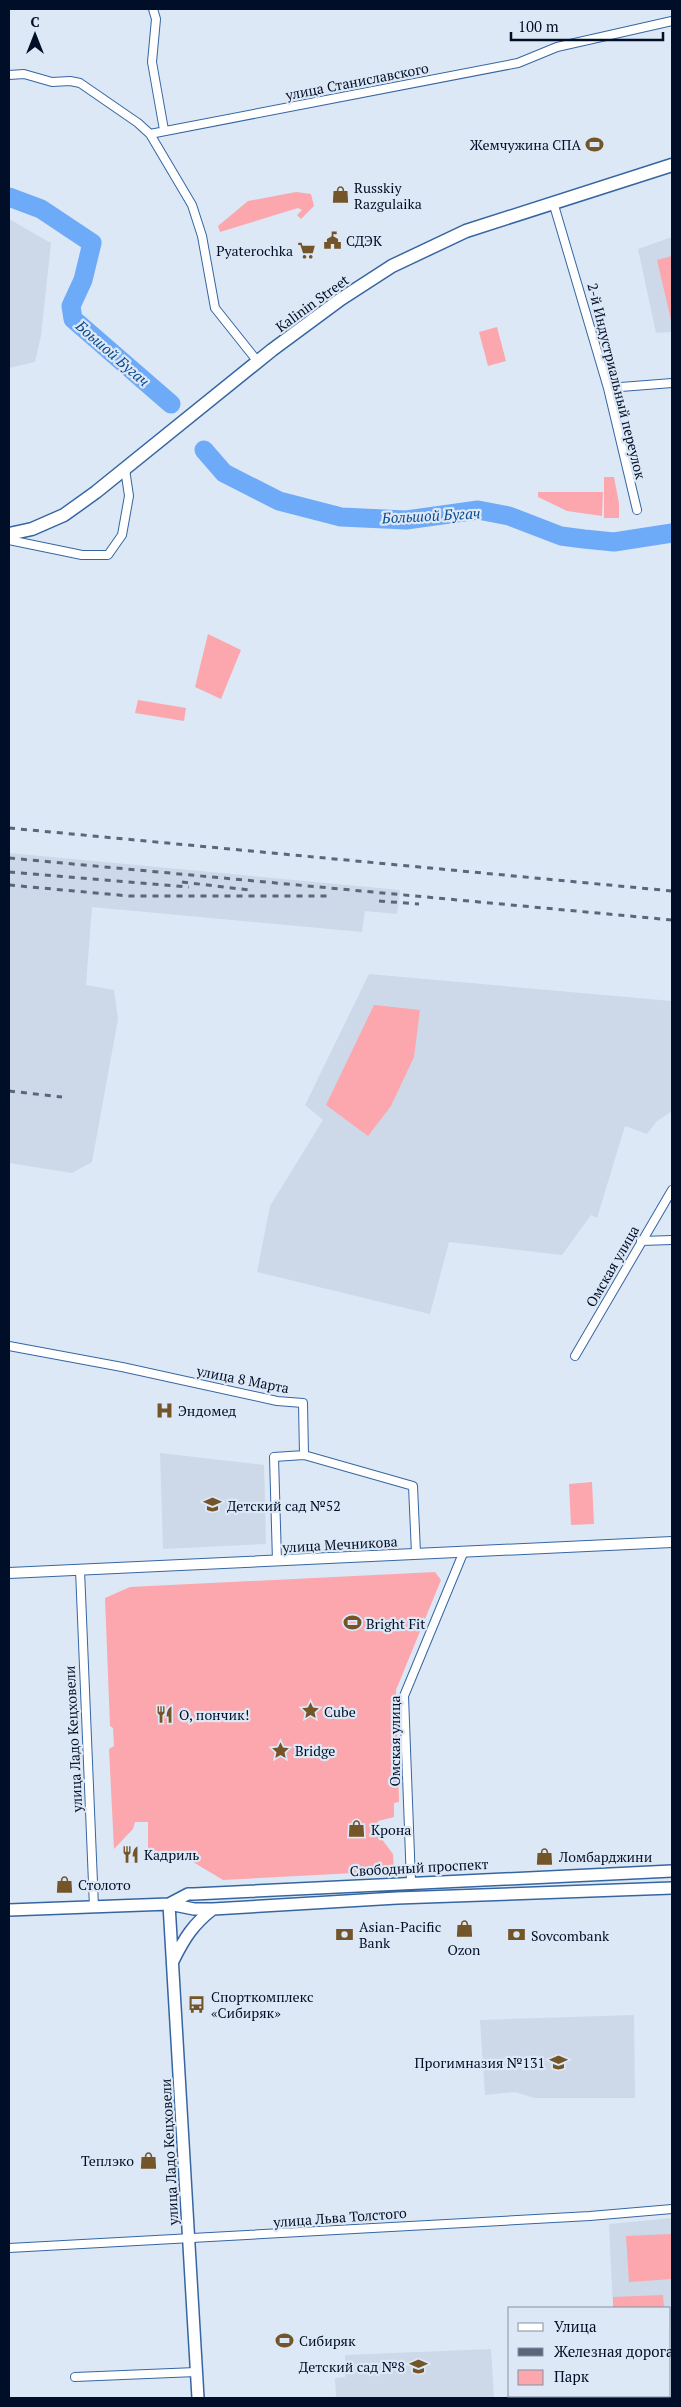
<svg xmlns="http://www.w3.org/2000/svg" width="681" height="2407" font-family="'PT Serif',serif">
<style>
.built{fill:#cdd9e8}
.green{fill:#fba7ad}
.lines{fill:none;stroke-linecap:round;stroke-linejoin:round}
.river{stroke:#6daaf7;stroke-width:19}
.minor-casing{stroke:#3666a2;stroke-width:10}
.tertiary-casing{stroke:#3666a2;stroke-width:12}
.secondary-casing{stroke:#3666a2;stroke-width:14}
.primary-casing{stroke:#3666a2;stroke-width:15}
.minor{stroke:#fff;stroke-width:8}
.tertiary{stroke:#fff;stroke-width:10}
.secondary{stroke:#fff;stroke-width:11}
.primary{stroke:#fff;stroke-width:12}
.rail{stroke:#5a677b;stroke-width:3;stroke-dasharray:6 6;stroke-linecap:butt}
.labels{text-anchor:middle;dominant-baseline:central;stroke-width:4.5;stroke-linejoin:round;paint-order:stroke}
.street-label{font-size:14px;fill:#000f27;stroke:#dde8f6}
.poi-label{font-size:14px;fill:#000f27;stroke:#dde8f6;text-anchor:start}
.water-label{font-size:15px;font-style:italic;fill:#0b4b8e;stroke:#dde8f6}
</style>
<rect width="100%" height="100%" fill="#dde8f6"/>
<path class="built" d="M9,219L51,243L41,336L35,362L9,368Z
M672,237V332L656,333L638,249Z
M9,853L400,890L397,914L365,911L362,932L92,907L86,985L114,990L118,1019L92,1162L72,1173L9,1163Z
M369,974L672,1001V1111L657,1121L647,1134L625,1126L597,1218L591,1215L562,1255L449,1242L430,1314L257,1272L270,1206L323,1120L305,1105Z
M160,1453L264,1465L266,1544L163,1549Z
M634,2015L635,2098H534L515,2092L485,2095L480,2020Z
M672,2218V2398L670,2308H613L609,2224Z
M491,2349L494,2398H336L335,2378L345,2377V2355Z"/>
<path class="green" d="M296,192L311,194L314,206L301,219L297,215L302,210L298,208L220,232L218,226L248,201Z
M672,256V320H671L657,260Z
M497,327L506,361L488,366L479,332Z
M604,477H614L619,503V518H604Z
M538,492H603L602,516L567,511L538,497Z
M208,634L241,650L221,699L195,687Z
M138,700L186,708L184,721L135,713Z
M374,1005L420,1010L414,1057L391,1106L368,1136L326,1105Z
M592,1482L594,1524L571,1525L569,1484Z
M435,1572L441,1580L396,1690L399,1802L394,1803V1817L378,1821L375,1830L393,1854L394,1871L223,1880L188,1859H148V1822H135L133,1829L114,1849L109,1749L114,1746L113,1728L110,1726L105,1598L130,1587Z
M672,2234V2279L629,2282L626,2236Z
M663,2295L664,2308H613V2297Z
M566,2396H620V2398H566Z"/>
<g class="lines">
<path class="river" d="M9,197L41,209L92,243L83,280L71,306L73,319L171,404
M204,450L224,473L279,501L341,517L406,520L478,510L509,516L561,536L584,539L614,542L672,533"/>
<defs>
<path id="minor" d="M153,9L156,19L152,62L164,130
M9,75L24,74L52,82L70,81L80,83L138,123L150,134L192,205L202,236L215,308L258,362
M150,134L518,63L557,47L672,21
M553,202L608,388L637,510
M608,388L672,383
M9,540L82,555H108L122,535L129,496L125,469
M641,1241L672,1240
M9,1346L122,1367L277,1401L303,1403L304,1455L413,1486L416,1553
M575,1356L672,1190
M277,1561L274,1457L304,1455
M80,1570L94,1907
M411,1882L404,1696L464,1551
M9,2248L590,2216L672,2209
M75,2377L196,2372"/>
<path id="tertiary" d="M9,1573L672,1542"/>
<path id="secondary" d="M169,1904L188,1894H194L672,1871
M169,1904L198,2398
M9,1910L169,1904L194,1909H213L397,1898L672,1888
M173,1961C184,1939 193,1924 213,1909"/>
<path id="primary" d="M9,534L32,529L64,515L96,492L272,350L341,299L392,266L466,231L672,165"/>
</defs>
<use href="#minor" class="minor-casing"/>
<use href="#tertiary" class="tertiary-casing"/>
<use href="#secondary" class="secondary-casing"/>
<use href="#primary" class="primary-casing"/>
<use href="#minor" class="minor"/>
<use href="#tertiary" class="tertiary"/>
<use href="#secondary" class="secondary"/>
<use href="#primary" class="primary"/>
<path class="rail" d="M9,828L672,891
M9,858L672,920
M9,872L189,887
M182,882L249,890
M9,885L129,896H330
M379,901L419,904
M9,1091L62,1097"/>
</g>
<defs>
<symbol id="stadium-bare" viewBox="-9 -9 18 18"><path d="M0-5a6.5 5 0 1 0 0 10a6.5 5 0 1 0 0-10ZM-3.5-1.8h7v3.6h-7Z" fill="#735529" stroke="#dde8f6" stroke-width="2.5" paint-order="stroke"/></symbol>
<symbol id="shop-bare" viewBox="-9 -9 18 18"><path d="M-5-2.5h2.3a2.7 3.5 0 0 1 5.4 0H5L5.5 6h-11ZM-1.5-2.5h3a1.5 2.3 0 0 0-3 0Z" fill="#735529" stroke="#dde8f6" stroke-width="2.5" paint-order="stroke"/></symbol>
<symbol id="civic-bare" viewBox="-9 -9 18 18"><path d="M-.6-6.5H3V-4.5H.6V-3L4-1V1h2V6H-6V1h2V-1L-.6-3ZM-1.2 2.5V6h2.4V2.5Z" fill="#735529" stroke="#dde8f6" stroke-width="2.5" paint-order="stroke"/></symbol>
<symbol id="supermarket-bare" viewBox="-9 -9 18 18"><path d="M-6-5.5h2.5l.6 2H6L4.5 2H-2.5L-4.4-4H-6ZM-1.5 3.2a1.3 1.3 0 1 0 .1 0ZM3 3.2a1.3 1.3 0 1 0 .1 0Z" fill="#735529" stroke="#dde8f6" stroke-width="2.5" paint-order="stroke"/></symbol>
<symbol id="hospital-bare" viewBox="-9 -9 18 18"><path d="M-5-5h3v3.5h4V-5h3V5h-3V1.5h-4V5h-3Z" fill="#735529" stroke="#dde8f6" stroke-width="2.5" paint-order="stroke"/></symbol>
<symbol id="school-bare" viewBox="-9 -9 18 18"><path d="M0-5L7-2L0 1L-7-2ZM-4 1L0 2.5L4 1V4Q0 6-4 4Z" fill="#735529" stroke="#dde8f6" stroke-width="2.5" paint-order="stroke"/></symbol>
<symbol id="sight-bare" viewBox="-9 -9 18 18"><path d="M0-6L1.8-2.2L6-1.7L2.9 1.2L3.7 5.4L0 3.3L-3.7 5.4L-2.9 1.2L-6-1.7L-1.8-2.2Z" fill="#735529" stroke="#dde8f6" stroke-width="2.5" paint-order="stroke"/></symbol>
<symbol id="restaurant-bare" viewBox="-9 -9 18 18"><path d="M-5-6h1v4h1v-4h1v4h1v-4h1v5L-1.5 .5V6h-2V.5L-5-1ZM5-6V6H3V1.5H1.5Q1.5-4 5-6Z" fill="#735529" stroke="#dde8f6" stroke-width="2.5" paint-order="stroke"/></symbol>
<symbol id="bank-bare" viewBox="-9 -9 18 18"><path d="M-6-4H6V4H-6ZM0-2.3a2.3 2.3 0 1 0 0 4.6a2.3 2.3 0 1 0 0-4.6Z" fill="#735529" stroke="#dde8f6" stroke-width="2.5" paint-order="stroke"/></symbol>
<symbol id="bus-bare" viewBox="-9 -9 18 18"><path d="M-5-6H5V4H4V6H2V4H-2V6H-4V4H-5ZM-3.5-4V0h7V-4ZM-3.5 1.2v1.5H-2V1.2ZM2 1.2v1.5H3.5V1.2Z" fill="#735529" stroke="#dde8f6" stroke-width="2.5" paint-order="stroke"/></symbol>
</defs>
<g fill-rule="evenodd">
<use href="#stadium-bare" x="582" y="132" width="25" height="25"/>
<use href="#shop-bare" x="328" y="182" width="25" height="25"/>
<use href="#civic-bare" x="320" y="228" width="25" height="25"/>
<use href="#supermarket-bare" x="294" y="238" width="25" height="25"/>
<use href="#hospital-bare" x="152" y="1398" width="25" height="25"/>
<use href="#school-bare" x="200" y="1492" width="25" height="25"/>
<use href="#stadium-bare" x="340" y="1610" width="25" height="25"/>
<use href="#sight-bare" x="298" y="1698" width="25" height="25"/>
<use href="#restaurant-bare" x="152" y="1702" width="25" height="25"/>
<use href="#sight-bare" x="268" y="1738" width="25" height="25"/>
<use href="#shop-bare" x="344" y="1816" width="25" height="25"/>
<use href="#restaurant-bare" x="118" y="1842" width="25" height="25"/>
<use href="#shop-bare" x="532" y="1844" width="25" height="25"/>
<use href="#shop-bare" x="52" y="1872" width="25" height="25"/>
<use href="#shop-bare" x="452" y="1916" width="25" height="25"/>
<use href="#bank-bare" x="332" y="1922" width="25" height="25"/>
<use href="#bank-bare" x="504" y="1922" width="25" height="25"/>
<use href="#bus-bare" x="184" y="1992" width="25" height="25"/>
<use href="#school-bare" x="546" y="2050" width="25" height="25"/>
<use href="#shop-bare" x="136" y="2148" width="25" height="25"/>
<use href="#stadium-bare" x="272" y="2328" width="25" height="25"/>
<use href="#school-bare" x="406" y="2354" width="25" height="25"/>
</g>
<g class="labels">
<g class="street-label">
<text transform="translate(357 81) rotate(-11)">улица Станиславского</text>
<text transform="translate(312 303) rotate(-36)">Kalinin Street</text>
<text transform="translate(617 381) rotate(76)">2-й Индустриальный переулок</text>
<text transform="translate(612 1266) rotate(-60)">Омская улица</text>
<text transform="translate(243 1379) rotate(11)">улица 8 Марта</text>
<text transform="translate(340 1544) rotate(-3)">улица Мечникова</text>
<text transform="translate(73 1739) rotate(-93)">улица Ладо Кецховели</text>
<text transform="translate(394 1741) rotate(-90)">Омская улица</text>
<text transform="translate(419 1867) rotate(-3)">Свободный проспект</text>
<text transform="translate(169 2152) rotate(-93)">улица Ладо Кецховели</text>
<text transform="translate(340 2217) rotate(-4)">улица Льва Толстого</text>
</g>
<g class="poi-label">
<text x="581" y="144" text-anchor="end">Жемчужина СПА</text>
<text x="354" y="187">Russkiy<tspan x="354" dy="16">Razgulaika</tspan></text>
<text x="346" y="240">СДЭК</text>
<text x="293" y="250" text-anchor="end">Pyaterochka</text>
<text x="178" y="1410">Эндомед</text>
<text x="227" y="1505">Детский сад №52</text>
<text x="366" y="1623">Bright Fit</text>
<text x="324" y="1711">Cube</text>
<text x="179" y="1714">О, пончик!</text>
<text x="295" y="1750">Bridge</text>
<text x="371" y="1829">Крона</text>
<text x="144" y="1854">Кадриль</text>
<text x="559" y="1856">Ломбарджини</text>
<text x="78" y="1884">Столото</text>
<text x="359" y="1926">Asian-Pacific<tspan x="359" dy="16">Bank</tspan></text>
<text x="531" y="1935">Sovcombank</text>
<text x="464" y="1949" text-anchor="middle">Ozon</text>
<text x="211" y="1996">Спорткомплекс<tspan x="211" dy="16">«Сибиряк»</tspan></text>
<text x="545" y="2062" text-anchor="end">Прогимназия №131</text>
<text x="134" y="2160" text-anchor="end">Теплэко</text>
<text x="299" y="2340">Сибиряк</text>
<text x="405" y="2366" text-anchor="end">Детский сад №8</text>
</g>
<g class="water-label">
<text transform="translate(113 353) rotate(41)">Боьшой Бугач</text>
<text transform="translate(431 515) rotate(-3)">Большой Бугач</text>
</g>
</g>
<rect width="681" height="2407" fill="none" stroke="#000f27" stroke-width="20"/>
<rect x="508" y="2307" width="162" height="90" fill="#dde8f6" stroke="#8591a3"/>
<rect x="518" y="2323" width="25" height="8" fill="#ffffff" stroke="#8591a3"/>
<text x="554" y="2332" font-size="15" fill="#000f27">Улица</text>
<rect x="518" y="2348" width="25" height="8" fill="#5a677b" stroke="#8591a3"/>
<text x="554" y="2357" font-size="15" fill="#000f27">Железная дорога</text>
<rect x="518" y="2370" width="25" height="15" fill="#fba7ad" stroke="#8591a3"/>
<text x="554" y="2382" font-size="15" fill="#000f27">Парк</text>
<g transform="translate(35 35)" stroke="#dde8f6" stroke-width="4" paint-order="stroke">
<path d="M0-4L9 19L0 12L-9 19Z" fill="#000f27"/>
<text y="-8" font-size="14" font-weight="bold" text-anchor="middle" fill="#000f27">С</text>
</g>
<path d="M511 32v8h152v-8" fill="none" stroke="#000f27" stroke-width="2.5"/>
<text x="518" y="32" font-size="15" fill="#000f27" stroke="#dde8f6" stroke-width="4" paint-order="stroke">100 m</text>
</svg>
